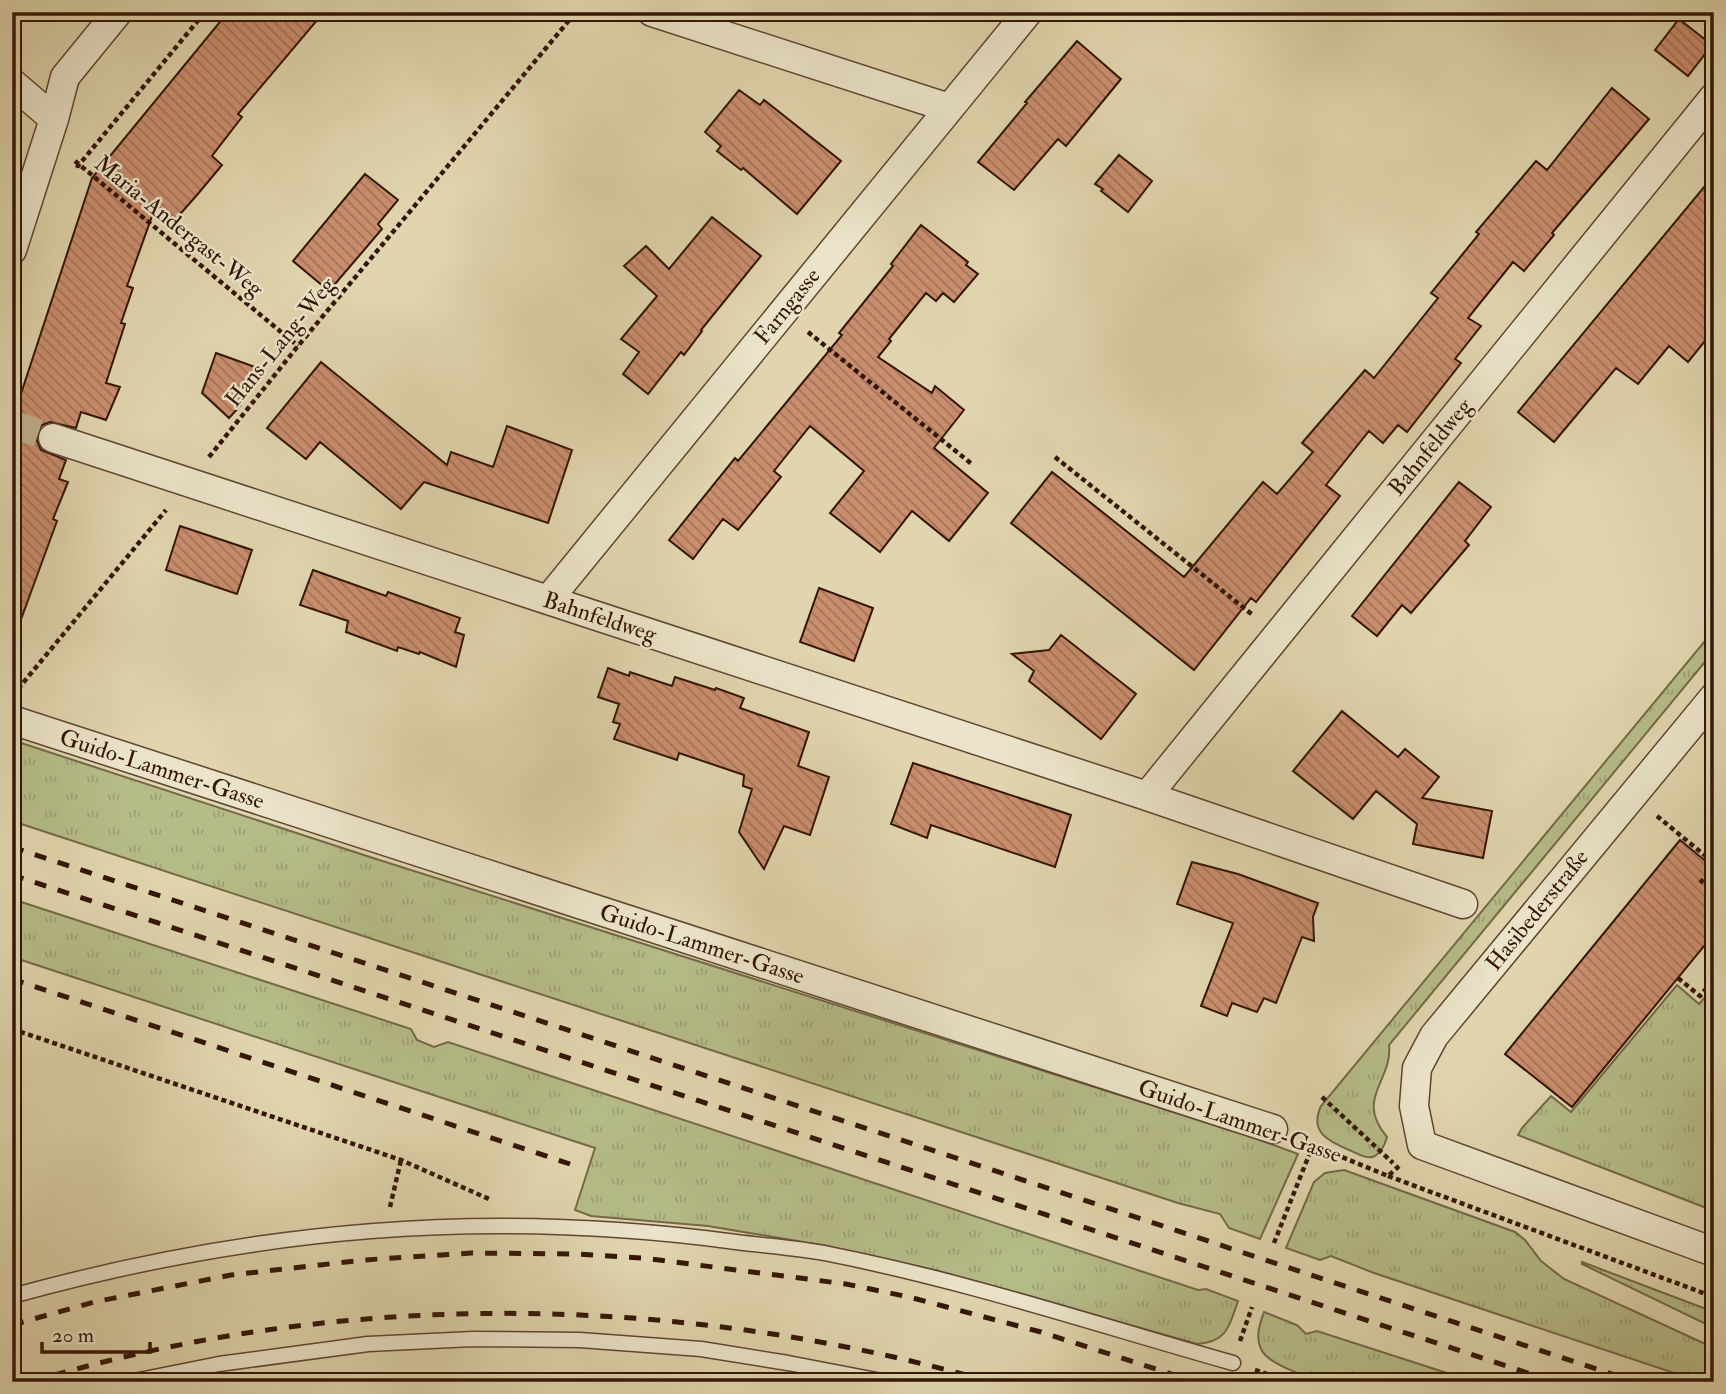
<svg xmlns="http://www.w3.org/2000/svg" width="1726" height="1394" font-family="'IM FELL Double Pica',serif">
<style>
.grass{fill:url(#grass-tufts);stroke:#746948;stroke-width:2}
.building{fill:url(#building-back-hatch);stroke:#341607;stroke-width:2}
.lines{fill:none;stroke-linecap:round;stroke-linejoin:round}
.street-tunnel{stroke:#beaf8d;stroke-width:28;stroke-dasharray:28 14;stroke-linecap:butt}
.lane-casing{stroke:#5f4631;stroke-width:17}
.street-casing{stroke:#5f4631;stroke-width:31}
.path{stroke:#341607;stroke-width:4.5;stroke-dasharray:5 3.5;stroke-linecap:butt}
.lane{stroke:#ebe4ca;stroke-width:14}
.street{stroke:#ebe4ca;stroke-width:28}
.rail{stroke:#341607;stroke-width:5;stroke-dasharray:12 12;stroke-linecap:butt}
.labels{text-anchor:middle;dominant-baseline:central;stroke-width:5;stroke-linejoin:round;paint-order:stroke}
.street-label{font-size:23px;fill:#341607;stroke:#ebe4ca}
</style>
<defs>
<pattern id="grass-tufts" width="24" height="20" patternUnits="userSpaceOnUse" patternTransform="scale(1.75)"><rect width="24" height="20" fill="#b5bc88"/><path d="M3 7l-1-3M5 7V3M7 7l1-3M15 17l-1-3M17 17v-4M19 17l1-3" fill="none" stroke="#9ca174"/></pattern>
<pattern id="building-back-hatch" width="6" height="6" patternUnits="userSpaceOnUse" patternTransform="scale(1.75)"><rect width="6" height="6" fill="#c98e6e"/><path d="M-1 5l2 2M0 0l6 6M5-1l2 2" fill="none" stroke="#a47358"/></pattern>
</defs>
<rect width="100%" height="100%" fill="#e0d5ae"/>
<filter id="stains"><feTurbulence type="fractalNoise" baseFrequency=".00286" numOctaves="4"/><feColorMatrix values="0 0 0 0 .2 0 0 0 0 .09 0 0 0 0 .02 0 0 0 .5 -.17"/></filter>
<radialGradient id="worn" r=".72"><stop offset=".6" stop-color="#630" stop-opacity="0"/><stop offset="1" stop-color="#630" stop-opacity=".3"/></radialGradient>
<path class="grass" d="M1714,630V651L1389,1045C1393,1081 1354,1098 1387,1137C1385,1144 1382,1152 1375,1156C1367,1160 1357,1153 1349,1150C1328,1141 1309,1132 1321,1106Z
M12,740L373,858L1252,1137L1298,1154L1260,1239L1229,1228L1220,1214L1178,1203L12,821Z
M12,899L411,1029L417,1040L434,1047L448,1042L1198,1290L1206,1289L1238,1301C1229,1327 1227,1342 1197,1344L939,1271L827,1246L708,1226L591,1216L575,1210L595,1148L12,957Z
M1677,985L1699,1004L1714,987V1211L1518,1135L1522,1128L1551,1096L1571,1112Z
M1344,1170L1515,1232L1525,1240L1541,1261L1564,1279L1714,1348V1382H1701L1374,1273L1331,1256L1320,1260L1286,1248L1314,1182L1325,1173Z
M1582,1262L1714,1312V1328L1582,1264Z
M1264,1312L1297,1325L1306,1334L1317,1331L1475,1382C1428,1382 1380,1385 1333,1382C1315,1381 1268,1365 1261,1349C1255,1336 1260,1324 1264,1312Z"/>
<path class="building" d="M228,12H324L238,114L242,117L212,156L222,165L197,195L175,220L156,205L127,286L133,288L121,323L125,324L106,383L120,387L106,420L81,412L76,428L50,422L42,425L38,432L37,441L41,450L66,460L59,479L68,482L53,519L57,521L16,633L12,632V421L92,178Z
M1679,19L1712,45L1688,76L1655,50Z
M1077,41L1121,79L1066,146L1058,139L1014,190L978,162L1027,103L1025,102Z
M1612,88L1649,119L1552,233L1554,235L1524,271L1513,262L1468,318L1481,326L1455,359L1461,363L1407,432L1398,425L1383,443L1369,431L1326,485L1340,496L1256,602L1251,598L1194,670L1011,523L1052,472L1184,577L1263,482L1277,494L1313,452L1302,443L1365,370L1374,378L1438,298L1431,293L1479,234L1476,232L1536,161L1547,170Z
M739,90L760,105L764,100L841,161L797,214L743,168L741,170L717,151L721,146L705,132Z
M1119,155L1152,181L1128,212L1101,191L1103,189L1095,184Z
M365,174L398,200L378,224L382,229L329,291L293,261Z
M1714,175V330L1688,362L1669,346L1638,384L1616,368L1554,442L1518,412Z
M712,217L761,256L701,330L702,331L684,355L681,352L648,394L623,374L639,352L621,339L657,296L624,266L646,246L669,269Z
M921,225L968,262L966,265L978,274L954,302L943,293L936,301L926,293L889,339L891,341L878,357L932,393L935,386L964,410L934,448L988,493L949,541L912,511L880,552L830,513L864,471L810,426L774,471L781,477L738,530L723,519L693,559L669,540L735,458L738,461L842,335L839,333L893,266L891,264Z
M216,353L255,367L241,405L229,418L202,393Z
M321,362L447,465L451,452L493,467L507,426L572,450L548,523L424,482L401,509L320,442L306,459L267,428Z
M1459,482L1491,507L1465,541L1469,545L1411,613L1402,605L1377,636L1352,616Z
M180,526L252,550L237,594L166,570Z
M313,570L386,596L388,592L460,618L455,632L464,635L456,667L420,652L419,654L398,647L397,651L346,632L348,621L300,605Z
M819,588L873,608L854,661L800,642Z
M1061,635L1136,694L1101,739L1029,681L1034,671L1012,654L1049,650Z
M608,668L629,676L630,672L672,686L675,677L715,690L716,688L744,698L740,708L809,732L798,766L829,777L810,835L784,826L764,869L739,832L752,789L743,786L744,775L679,753L677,760L614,739L620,724L613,722L619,704L598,697Z
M1342,711L1398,757L1405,749L1439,777L1422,798L1492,811L1483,858L1413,844L1417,824L1376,791L1353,819L1293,771Z
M913,763L1071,815L1055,867L931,825L927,838L891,824Z
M1680,840L1714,868V934L1572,1107L1505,1054Z
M1192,862L1238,874L1318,903L1313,917L1314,941L1302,937L1276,1003L1264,998L1257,1012L1232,1003L1227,1016L1201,1006L1233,923L1177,904Z"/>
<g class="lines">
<path class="street-tunnel" d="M12,424L53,438"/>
<defs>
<path id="lane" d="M12,1296C254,1229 486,1208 736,1242C767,1246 798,1248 829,1254C966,1281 1098,1325 1233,1363
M129,1382L219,1364L368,1344L473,1339L580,1340L701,1349L788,1363L887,1382"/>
<path id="street" d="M652,12L949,108
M12,83L54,119
M12,250L54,119L65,77L118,12
M53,438L1147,796
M548,600L1028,12
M1714,697L1434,1036L1417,1068L1414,1106L1422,1145L1714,1252
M12,720L1273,1129
M1463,904L1147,796L1714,97"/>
</defs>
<use href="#lane" class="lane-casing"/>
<use href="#street" class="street-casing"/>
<path class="path" d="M75,161L298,346
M76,165L78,166L205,12
M808,332L973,465
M209,457L298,346L576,12
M1055,457L1254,616
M18,689L166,510
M1657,816L1714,863
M1700,883L1714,867
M1678,978L1700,996L1714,979
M12,1029L401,1160L489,1199
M1322,1097L1393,1163
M1303,1141L1388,1176L1399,1166
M1388,1176L1714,1297
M390,1207L401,1160
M1274,1243L1313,1145
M1240,1341L1252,1307
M1255,1370L1291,1382"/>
<use href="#lane" class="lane"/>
<use href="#street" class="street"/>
<path class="rail" d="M12,847L1636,1382
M12,875L1555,1382
M12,979L570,1164
M12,1325L94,1302L231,1275L364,1260L471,1253L576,1254L643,1258L846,1284L909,1297L1041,1332L1196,1382
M31,1382C341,1288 681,1293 991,1382"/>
</g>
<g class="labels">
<g class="street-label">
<text transform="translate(179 226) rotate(39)">Maria-Andergast-Weg</text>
<text transform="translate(787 306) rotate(-51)">Farngasse</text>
<text transform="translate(280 342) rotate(-51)">Hans-Lang-Weg</text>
<text transform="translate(1430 447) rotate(-51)">Bahnfeldweg</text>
<text transform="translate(600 617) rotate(18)">Bahnfeldweg</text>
<text transform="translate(162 769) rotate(18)">Guido-Lammer-Gasse</text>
<text transform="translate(1537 910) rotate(-51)">Hasibederstraße</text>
<text transform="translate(702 944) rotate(18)">Guido-Lammer-Gasse</text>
<text transform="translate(1240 1121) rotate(19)">Guido-Lammer-Gasse</text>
</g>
</g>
<rect width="1726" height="1394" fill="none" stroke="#e0d5ae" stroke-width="42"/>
<rect x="14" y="14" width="1698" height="1366" fill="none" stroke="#341607" stroke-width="3.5"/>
<rect x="21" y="21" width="1684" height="1352" fill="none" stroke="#341607" stroke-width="2"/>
<path d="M42 1342v10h108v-10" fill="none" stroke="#341607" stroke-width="3.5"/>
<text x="52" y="1342" font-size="21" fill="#341607" stroke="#ebe4ca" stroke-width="5" paint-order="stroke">20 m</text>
<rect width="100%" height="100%" filter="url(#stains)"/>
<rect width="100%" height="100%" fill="url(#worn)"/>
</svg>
